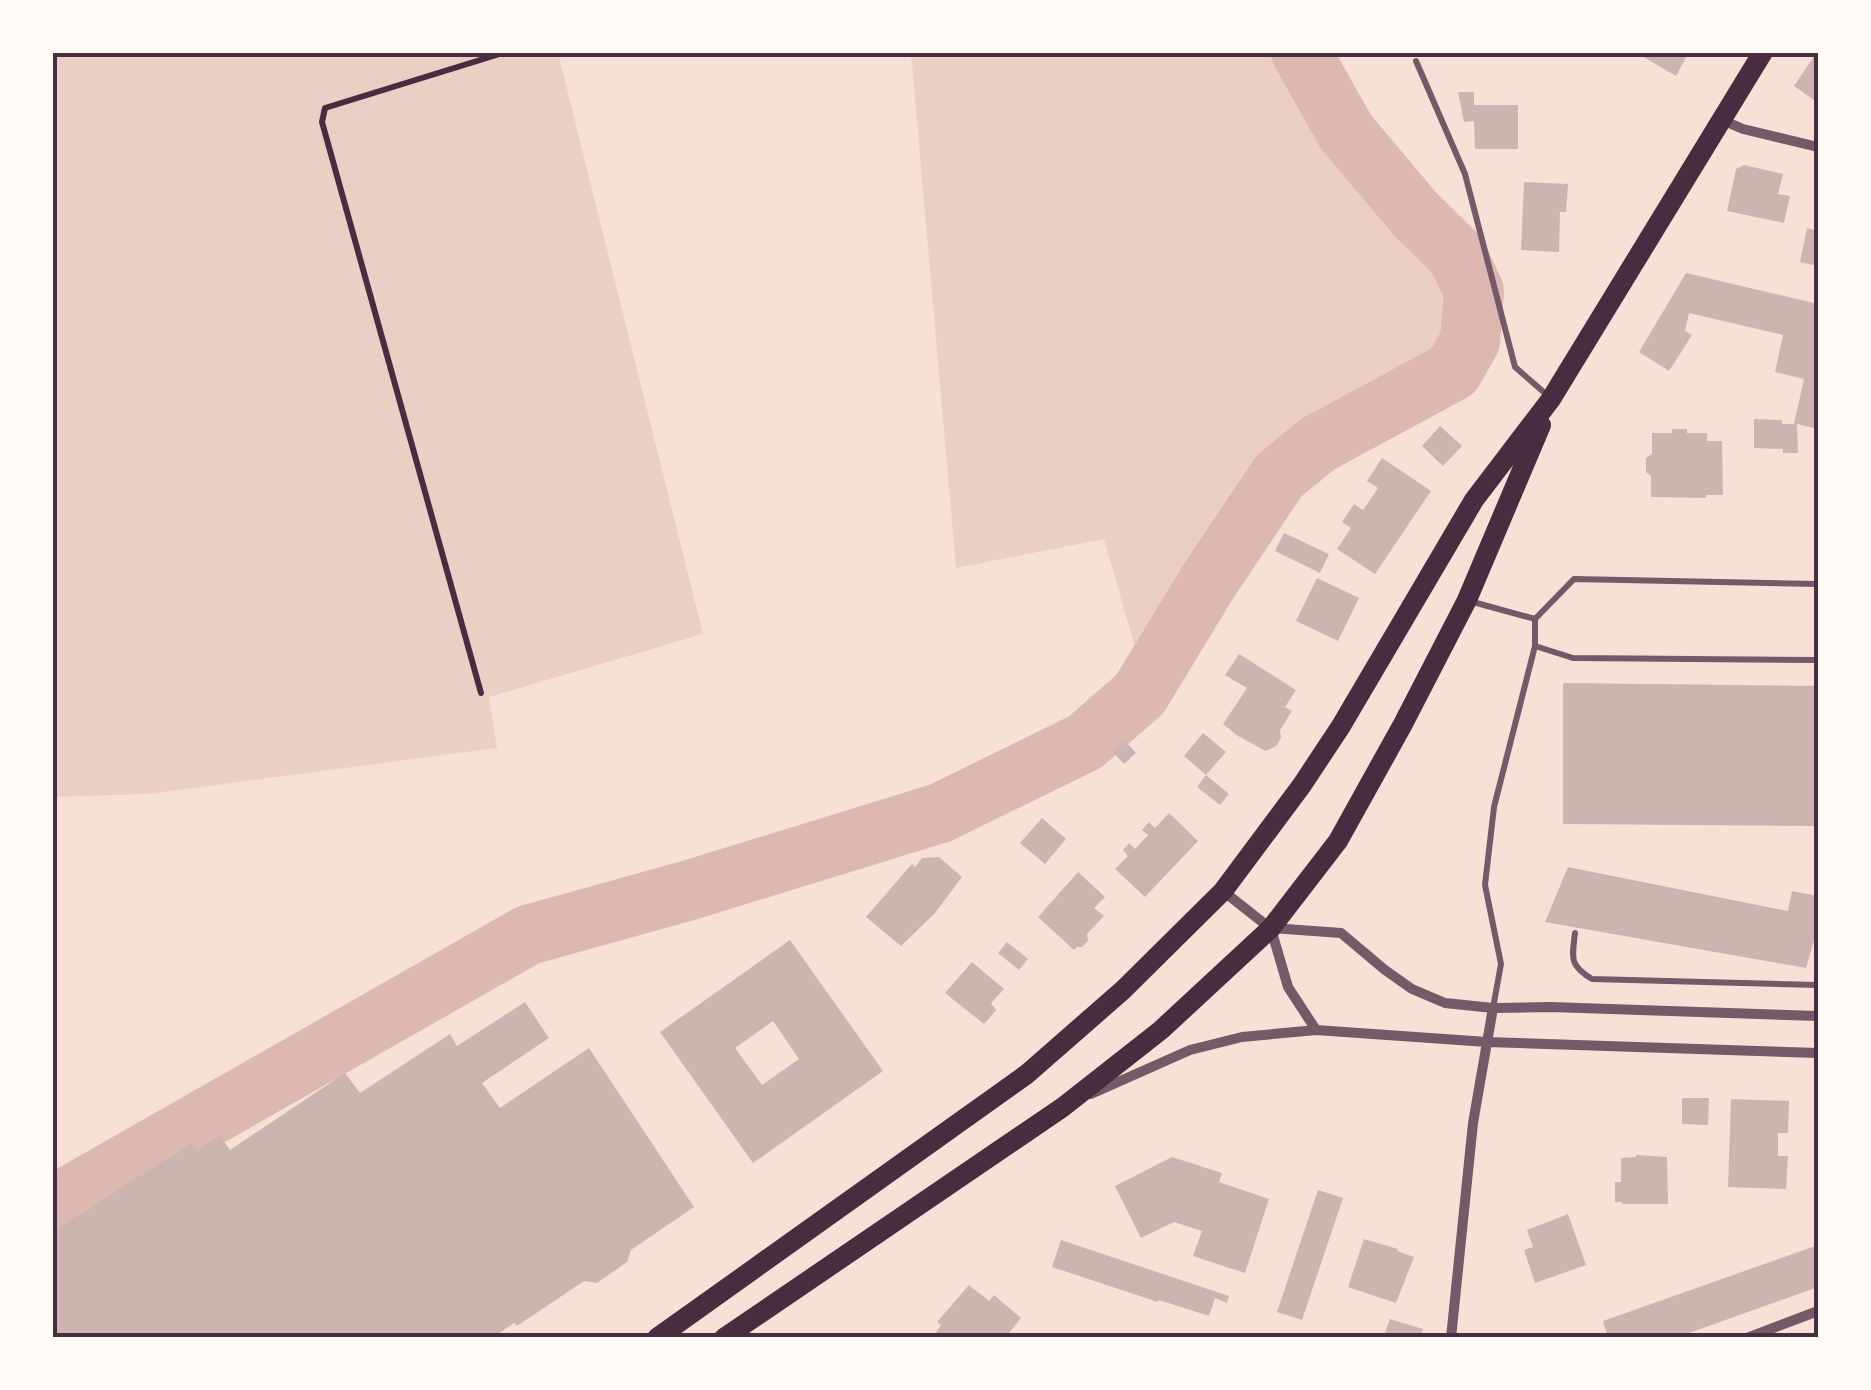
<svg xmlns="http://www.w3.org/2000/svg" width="1871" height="1390" font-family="'Nunito Sans',sans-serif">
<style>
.green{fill:#ebcfc5}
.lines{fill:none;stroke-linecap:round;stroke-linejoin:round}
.river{stroke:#dcb8b0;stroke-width:60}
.building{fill:#ccb4b1;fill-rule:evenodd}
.path{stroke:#4a2c40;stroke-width:6}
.service{stroke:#755966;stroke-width:6}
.minor{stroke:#755966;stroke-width:10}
.secondary{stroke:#4a2c40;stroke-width:20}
.neatline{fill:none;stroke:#4a2c40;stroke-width:4}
</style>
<rect width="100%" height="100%" fill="#f7e1d7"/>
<path class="green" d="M52,53H558L703,634L489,697L497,748L148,794L53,797Z
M911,53H1287L1338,139L1450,289L1441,362L1268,461L1144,679L1104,539L956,568Z"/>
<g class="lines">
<path class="river" d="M52,1206L528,935L690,890L940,813L1085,742L1140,694L1208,582L1279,476L1318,444L1453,371L1470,341L1474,291L1457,255L1416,215L1346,132L1301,52"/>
</g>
<path class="building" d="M1635,52H1689L1676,76Z
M1817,52H1818V103L1794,86Z
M1458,92H1474V105H1518V149H1475L1474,121L1464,122Z
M1744,165L1783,174L1778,194L1790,196L1784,223L1727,211L1736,169Z
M1524,182L1568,184L1566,212H1560L1559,252L1521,250Z
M1807,228L1818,231V266L1800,262Z
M1686,273L1818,304V429L1797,424L1798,453H1783V449L1754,448V419L1782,420V424H1794L1804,379L1775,372L1783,335L1689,313L1685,331L1692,335L1669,371L1639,352Z
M1440,426L1462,446L1443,466L1422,446Z
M1672,429H1687V433H1707V441H1722L1723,495H1706V498L1651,497V476L1646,472V458L1652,454V433H1672Z
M1382,458L1431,491L1375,574L1337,549L1351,528L1342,522L1354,504L1363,510L1378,488L1367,481Z
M1284,533L1329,554L1320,573L1275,551Z
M1317,578L1359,598L1338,641L1296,621Z
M1239,654L1296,690L1285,707L1292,711L1280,730L1281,738L1276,746L1266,751L1238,736L1223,724L1247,688L1225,675Z
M1563,683L1818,686V826L1563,824Z
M1203,733L1226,752L1206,775L1229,794L1220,805L1197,787L1206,775L1184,756Z
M1125,741L1136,753L1124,764L1113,752Z
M1169,813L1198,841L1145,897L1115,869L1128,856L1123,850L1129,843L1135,849L1148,835L1142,830L1149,822L1155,828Z
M1042,818L1066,839L1045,864L1020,843Z
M939,857L962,877L935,913L901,946L866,917L912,864L915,867L922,858Z
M1568,867L1788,911L1792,891L1818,896V930H1817L1806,968L1545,922Z
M1078,872L1105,897L1094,908L1104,916L1087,934L1088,941L1082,947H1077L1074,950L1038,917Z
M790,940L883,1071L753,1163L660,1032ZM773,1021L799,1059L762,1085L735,1048Z
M1007,942L1028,959L1019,970L998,953Z
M972,962L1004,989L991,1003L996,1010L984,1024L945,993Z
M525,1002L549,1038L482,1083L500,1108L589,1048L694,1207L631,1250L627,1262L597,1283L584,1281L517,1326L514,1323L492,1338H52V1219L58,1228L192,1143L198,1151L220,1135L230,1150L345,1073L360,1093L450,1034L457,1046Z
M1682,1098H1709L1708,1125L1682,1124Z
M1731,1099L1789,1101L1788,1133H1778V1156H1788L1786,1189L1728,1187Z
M1636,1155L1667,1157L1668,1204H1622V1202H1615V1182H1621V1158L1636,1157Z
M1172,1157L1222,1173L1219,1182L1269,1199L1245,1273L1193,1256L1202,1231L1174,1222L1141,1238L1115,1186Z
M1318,1190L1343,1198L1302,1320L1277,1312Z
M1568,1214L1586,1265L1535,1283L1524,1250L1533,1247L1527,1230Z
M1364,1239L1398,1249L1397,1251L1414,1257L1396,1303L1348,1287Z
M1061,1240L1229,1296L1227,1303L1215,1298L1209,1316L1159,1300L1158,1302L1052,1267Z
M1818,1245V1287L1675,1338H1608L1603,1321Z
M969,1285L989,1301L994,1295L1021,1318L1005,1338L954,1336L939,1338L935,1334L941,1325L937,1322Z
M1390,1319L1423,1329L1419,1338H1383Z"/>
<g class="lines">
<path class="path" d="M481,693L322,122L325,108L506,52"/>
<path class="service" d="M1416,61L1465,174L1515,367L1547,395
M1473,602L1535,619V646L1494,807L1485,885L1501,964L1493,1008
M1535,619L1574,579L1818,584
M1535,646L1573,658L1818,660
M1575,933C1572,958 1569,965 1592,979L1818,985"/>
<path class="minor" d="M1722,120L1743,129L1818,147
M1223,891L1270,928
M1272,928L1341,933L1385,970L1412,989L1445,1003L1493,1008L1551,1007L1818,1016
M1271,929L1288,987L1316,1030
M1091,1094L1190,1050L1242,1037L1316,1030L1487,1042L1818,1053
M1451,1338L1473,1123L1493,1008
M1747,1338L1818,1311"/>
<path class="secondary" d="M657,1338L1027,1074L1123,990L1223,891L1302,785L1341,726L1474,500L1551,399L1763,52
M724,1338L1063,1107L1161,1030L1271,928L1338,841L1403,724L1467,600L1541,425"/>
</g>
<rect width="1871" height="1390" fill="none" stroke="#fffaf5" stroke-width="110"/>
<rect x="55" y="55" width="1761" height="1280" class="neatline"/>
</svg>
